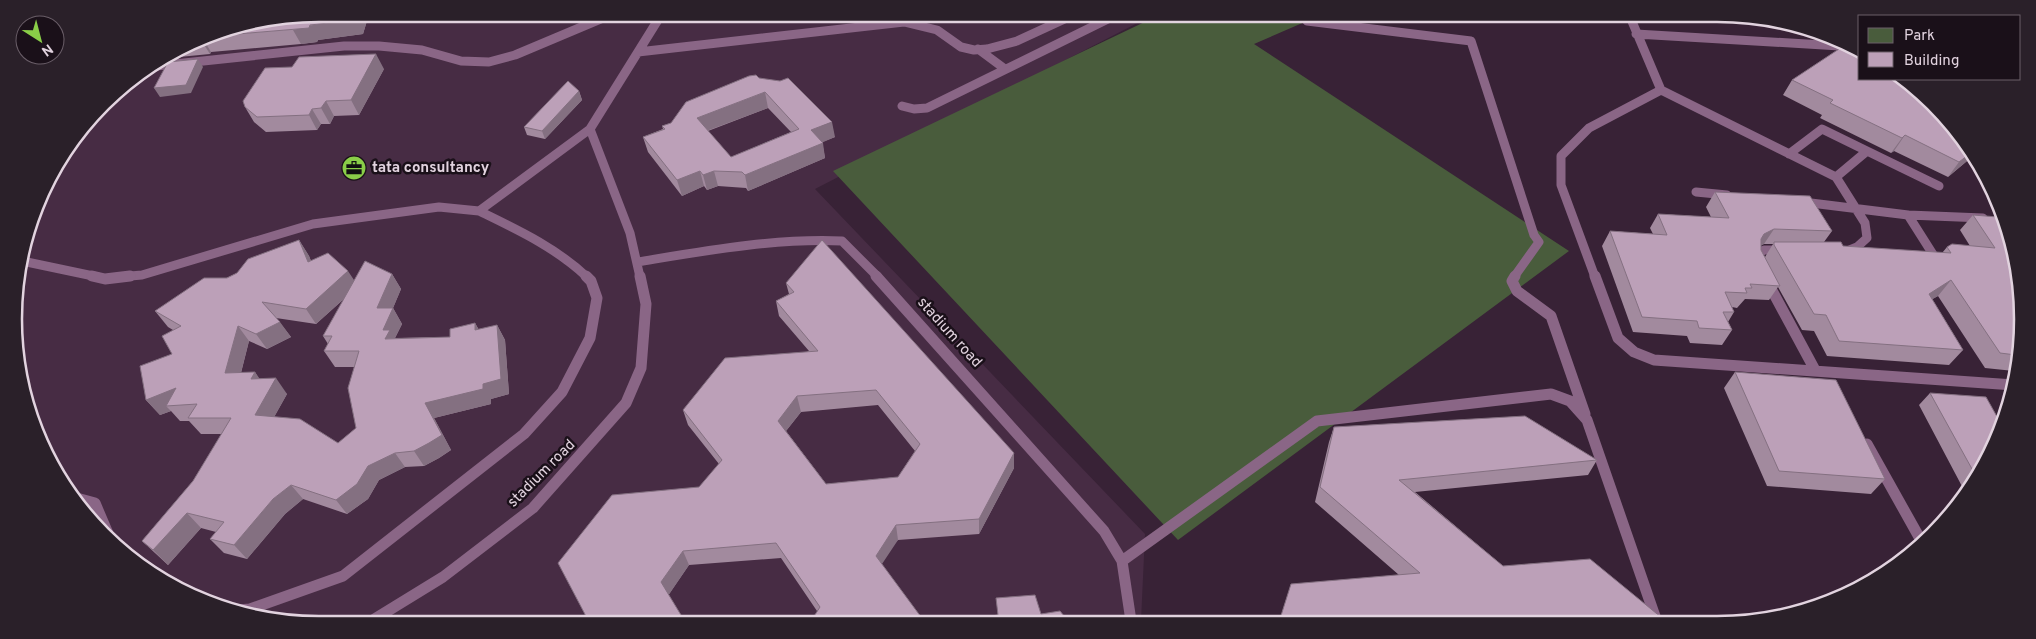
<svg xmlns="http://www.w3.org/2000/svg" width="2036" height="639" font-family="Overpass,sans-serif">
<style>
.built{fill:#472c44}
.green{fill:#495c3c}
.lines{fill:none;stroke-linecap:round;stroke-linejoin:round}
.lane-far1{stroke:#8a6686;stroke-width:9}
.lane{stroke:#8a6686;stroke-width:11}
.wall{fill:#a28a9e;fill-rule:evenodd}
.shaded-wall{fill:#847081}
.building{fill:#bca0b8;stroke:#847081;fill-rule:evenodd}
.labels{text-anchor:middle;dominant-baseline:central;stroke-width:5;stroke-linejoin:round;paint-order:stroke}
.poi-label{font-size:15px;font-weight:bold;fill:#e2d3df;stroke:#1a1019;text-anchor:start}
.street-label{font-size:15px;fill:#e2d3df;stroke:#1a1019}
.rim{fill:none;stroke:#e2d3df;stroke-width:2.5}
</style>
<rect width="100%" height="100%" fill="#382236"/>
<path class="built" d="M320,14L1149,17L815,189L1145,534L1141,621L260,619L150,574L77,505L24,398L16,280L45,184L118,90L203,37Z"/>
<path class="green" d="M1155,17L1289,18L1307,21L1254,44L1569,251L1178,540L833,171Z"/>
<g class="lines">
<path class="lane-far1" d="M1631,19L1661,90L1836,177L1865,223L1867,238L1857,247L1847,251
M1307,21L1471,41L1534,235L1539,242L1514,277
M1636,34L1840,46
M978,49L1005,69
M638,52L904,22L937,30L961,47L974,50L987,49L1017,41L1069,17
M156,66L344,46H379L422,50L461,61L489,62L515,55L610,15
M902,106L914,109L927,108L1112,17
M1867,151L1939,186
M1789,154L1822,129L1867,151L1836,177
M1696,192L1727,195
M1803,202L1908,215L1983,218
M1908,215L1934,256
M22,261L98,277
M1757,261L1758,254L1764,250H1782
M637,262C704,251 774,238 842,241L878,277
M119,277L142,275L313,224L439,207L479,211
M587,277C555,247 518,230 479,211L590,129
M640,277L630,233L590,129L661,15
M1595,277L1561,185V156L1589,128L1661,90"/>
<path class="lane" d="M92,276L105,279L130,276
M876,276L1104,531L1122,561L1131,621
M1515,276L1512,281L1517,291L1551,316L1585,414
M1595,276L1618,338L1634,352L1654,360L2014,385
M1768,283L1815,370
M1867,444L1923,544
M73,497L95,503L109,536
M1122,561L1317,421L1551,394L1570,401L1587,420L1657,622
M238,610L250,609L343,576L524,434L562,392L590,338L597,298L591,281L586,276
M373,620L443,577L533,508L626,403L641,368L646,304L640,276"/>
</g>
<path class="wall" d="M320,14H369L363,34L318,40L317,42L301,44L211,52L210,54L179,57L178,55L173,56L203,37Z
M384,69L359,115L334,116L330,124H321L317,130L266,132L254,122L245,107Z
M759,78L835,137L822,142L825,158L748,191L746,188L718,186L707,190L704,186L682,196L648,152L643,137L663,129L662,126L671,123ZM768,108L791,132L731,157L708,131Z
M1792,80L1971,150L1973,156L1948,177L1894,151L1891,153L1820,118L1822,115L1783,95Z
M579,91L582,100L545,139L527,135L524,127Z
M1715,192L1832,231L1824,242L1843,246L1942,253L1947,247L1970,246L1960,230L1973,215L2016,260V369L2014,371L1985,368L1938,296L1932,299L1963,350L1949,365L1827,356L1814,331L1802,330L1778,287L1769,300L1745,299L1737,308L1732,307L1734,312L1728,322L1732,330L1722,345L1690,343L1687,336L1633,332L1602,246L1610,231L1653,234L1650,228L1658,214L1711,217L1706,207ZM1764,244H1773L1765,257L1761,250V245Z
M299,240L309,256L311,261L354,281L392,274L401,289L393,308L402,324L395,338L450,337L475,323L479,330L497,325L505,340L509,394L491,399V404L434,418L451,450L439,458L424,466L405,467L379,480L368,499L347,514L303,499L285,514L247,559L224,553L210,539L216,532L201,528L168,565L142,541L193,481L222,434H201L189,421H180L171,411L160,415L146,400L172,354L173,330L168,327L155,311L237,273ZM345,298L323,336L328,344L324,351L335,367H355L356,428L338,443L274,417L287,394L259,379L255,372L241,373L249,341L267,349L291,337L276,318L316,324Z
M786,283L1014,453V468L979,534L898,540L817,611L781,558L689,565L669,594L588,620L719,464L688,425L683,410L809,351L779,316L776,301L789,294ZM878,405L915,451L898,477L826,484L786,431L801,412Z
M1735,372L1885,479L1871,494L1767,486L1724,388Z
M1930,393L1981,472L1965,492L1919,405Z
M1334,427L1597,460L1588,475L1415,492L1503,566L1662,618L1658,622H1279L1399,575L1315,502L1329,442Z"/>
<path class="shaded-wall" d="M358,14H369L363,34L318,40L317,42L301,44L293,30Z
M202,37L211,52L210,54L201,40Z
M376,54L384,69L359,115L351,100Z
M198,59L203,67L191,93L160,97L154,88Z
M579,91L582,100L545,139L542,131Z
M765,92L768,108L701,133L697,118Z
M326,101L334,116L330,124L321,108Z
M312,109L321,124L317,130L309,115Z
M832,122L835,137L814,146L811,130Z
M1905,135L1894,151L1891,153L1902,138Z
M823,143L825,158L748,191L745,175Z
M1972,152L1973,156L1948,177L1959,162Z
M700,171L704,186L682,196L677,180Z
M714,171L718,186L707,190L703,175Z
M1774,229L1764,244L1755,249L1764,234Z
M299,240L309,256L318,278L308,262Z
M348,271L358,286L316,324L306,309Z
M392,274L401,289L393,308L402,324L395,338L385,339L377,308Z
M1951,280L1938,296L1916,309L1929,294Z
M280,322L291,337L267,349L256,334Z
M475,323L483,338L475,330Z
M497,325L505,340L509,394L491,399V404L434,418L451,450L439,458L424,466L414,451L425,403L483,384Z
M238,326L249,341L237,388L225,373Z
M255,372L266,388L251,379Z
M276,378L287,394L267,430L255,415Z
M176,388L166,406L171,411L160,415L146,400Z
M797,396L801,412L782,436L778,421Z
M395,453L405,467L379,480L368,499L347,514L336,500L368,466Z
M1014,453V468L979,534V519Z
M291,485L303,499L285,514L247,559L234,545L273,499Z
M187,513L201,528L168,565L153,550Z
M896,525L898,540L878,570L876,556Z
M683,551L689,565L668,596L661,582Z"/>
<path class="building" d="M320,14H358L356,20L310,25L309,28L202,37Z
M1842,47L1860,54V79H1900L1971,150L1972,152L1959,162L1905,135L1902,138L1830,103L1833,100L1792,80Z
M376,54L351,100L326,101L321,108L312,109L309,115L257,117L245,107L243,101L265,68L292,67L299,57Z
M198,59L186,85L154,88L168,62Z
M756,75L759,78L780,81L788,78L832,122L811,130L823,143L745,175L742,172L714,171L703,175L700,171L677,180L643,137L665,129L662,126L671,123L686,102L749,76ZM765,92L799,129L731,157L697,118Z
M568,81L579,91L542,131L524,127Z
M1715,192L1810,196L1832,231L1774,229L1764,234L1761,239V250L1780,286L1750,284L1752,288H1745L1747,293L1725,292L1734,312H1723L1732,330L1699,328L1697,321L1642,317L1610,231L1667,235L1658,214L1729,218Z
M1973,215L1998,217L2016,260V355L2000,353L1951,280L1929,294L1963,350L1839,341L1826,315L1814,314L1774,245V242H1841L1843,246L1951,253L1947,247L1952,244L1995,248Z
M299,240L308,262L328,253L348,271L306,309L262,302L280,322L256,334L238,326L225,373L255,372L251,379L276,378L255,415L300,419L338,443L356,428L348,388L359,351H324L332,336H323L365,261L392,274L377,308H393L383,330H390L385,339L450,337V329L475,323V330L497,325L501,379L483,384V389L425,403L442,435L429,443L414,451L395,453L368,466L357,484L336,500L291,485L273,499L234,545L210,539L224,522L187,513L153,550L142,541L193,481L231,418H188L197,404L166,406L176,388L146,400L140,366L172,354L162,336L181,326L155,311L204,278H227L237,273L248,259Z
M822,240L1014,453L979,519L896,525L876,556L924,621H811L820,607L776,543L683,551L661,582L684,620H588L558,563L612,495L699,487L722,460L683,410L725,358L818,351L776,301L794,292L786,283ZM876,390L920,444L898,477L826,484L778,421L797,396Z
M1735,372L1836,380L1885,479L1779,471Z
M1930,393L1986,397L2000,422L1981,472L1977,478Z
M1525,416L1597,460L1399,480L1503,566L1590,559L1662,618L1619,622H1279L1291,584L1420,573L1320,487L1334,427Z
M1035,595L1041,614L1060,611L1068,621H956L998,615L996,598Z"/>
<defs>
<symbol id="office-disc" viewBox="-11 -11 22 22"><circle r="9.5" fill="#8ace48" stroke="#1a1019"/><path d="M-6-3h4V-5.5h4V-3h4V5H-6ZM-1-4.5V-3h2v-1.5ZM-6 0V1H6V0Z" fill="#111"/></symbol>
</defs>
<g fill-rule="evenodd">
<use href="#office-disc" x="340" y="154" width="28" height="28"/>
</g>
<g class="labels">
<g class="poi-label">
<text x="372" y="168">tata consultancy</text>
</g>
<g class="street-label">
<text transform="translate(949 333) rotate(48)">stadium road</text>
<text transform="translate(542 474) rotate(-45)">stadium road</text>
</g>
</g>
<path d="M0 0H2036V639H0ZM319 22H1717A297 297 0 0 1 2014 319V319A297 297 0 0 1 1717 616H319A297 297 0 0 1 22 319V319A297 297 0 0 1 319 22Z" fill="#2a2029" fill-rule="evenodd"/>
<path class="rim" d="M319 22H1717A297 297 0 0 1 2014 319V319A297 297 0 0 1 1717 616H319A297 297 0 0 1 22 319V319A297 297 0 0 1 319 22Z"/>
<rect x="1858" y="15" width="162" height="65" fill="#1a1019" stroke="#6a5e68"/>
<rect x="1868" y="28" width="25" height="15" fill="#495c3c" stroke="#6a5e68"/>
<text x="1904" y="40" font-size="15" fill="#e2d3df">Park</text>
<rect x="1868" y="52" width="25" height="15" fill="#bca0b8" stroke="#6a5e68"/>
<text x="1904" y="65" font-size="15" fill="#e2d3df">Building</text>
<g transform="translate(40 40) rotate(144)"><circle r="24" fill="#1a1019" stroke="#6a5e68"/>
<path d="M0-4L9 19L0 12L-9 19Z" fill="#8ace48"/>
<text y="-8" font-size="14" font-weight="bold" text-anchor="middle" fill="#e2d3df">N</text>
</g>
</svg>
